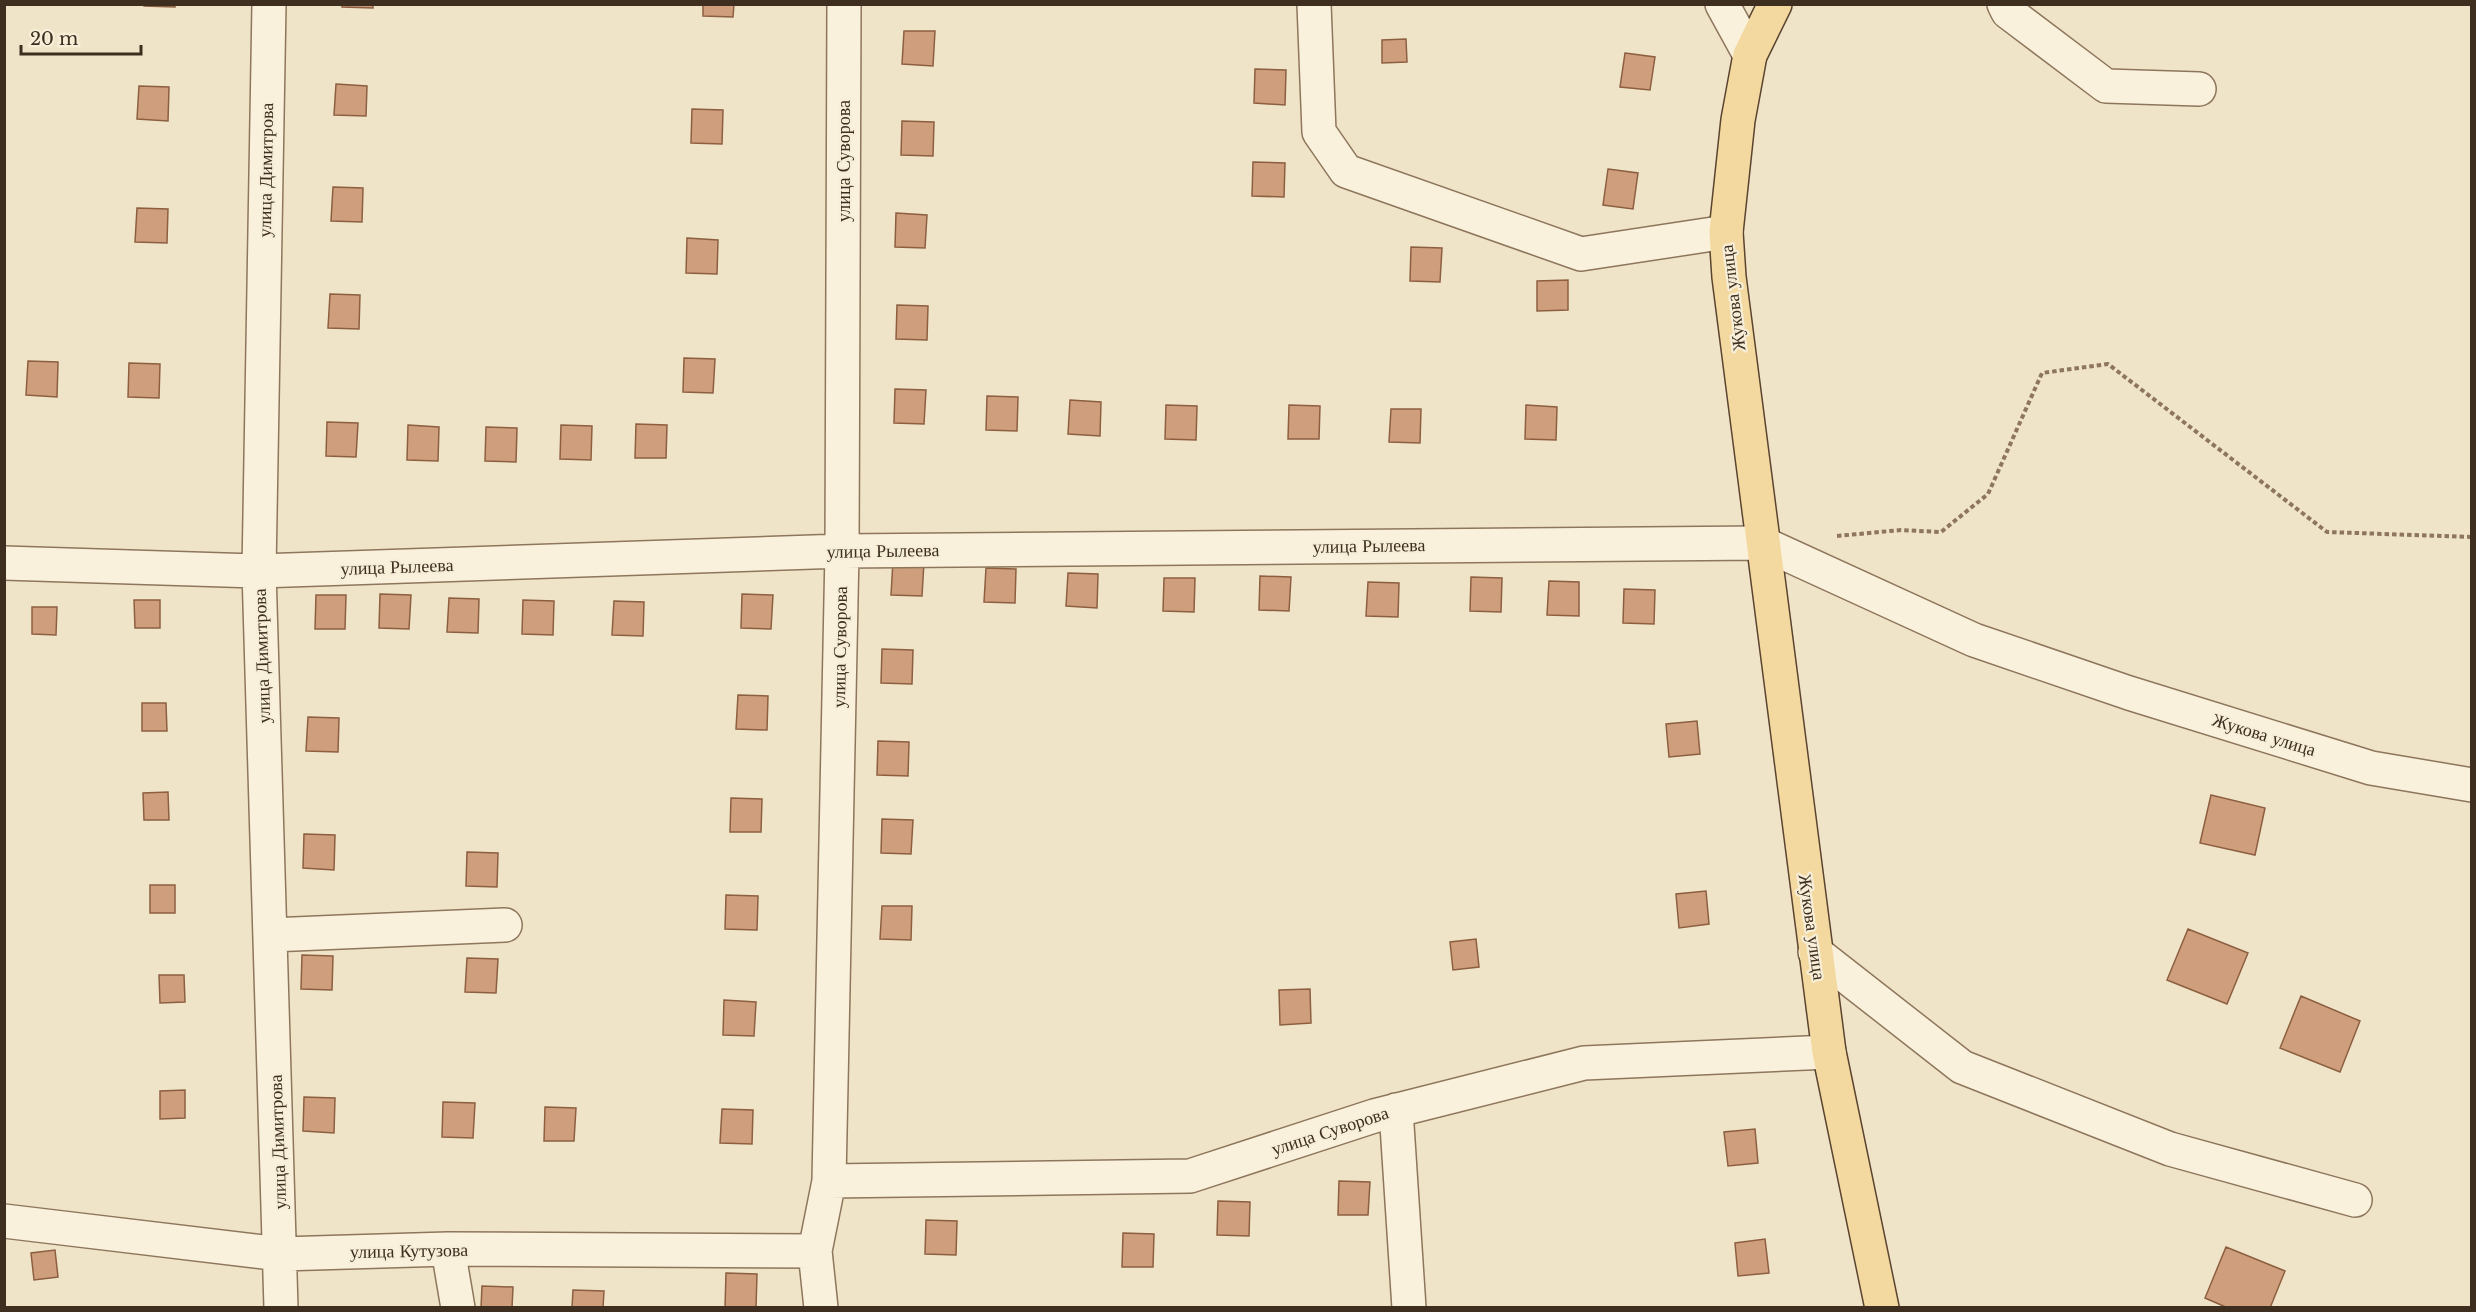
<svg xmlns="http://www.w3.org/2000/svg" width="2476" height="1312" font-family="'Libre Baskerville',serif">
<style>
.building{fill:#cf9f7d;stroke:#8d5f41;stroke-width:1.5}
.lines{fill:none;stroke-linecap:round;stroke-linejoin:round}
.minor-casing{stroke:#8d765c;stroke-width:36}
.major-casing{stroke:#5b4430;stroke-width:36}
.path{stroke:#8d765c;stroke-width:4;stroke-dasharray:4.5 3;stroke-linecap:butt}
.minor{stroke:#faf1dc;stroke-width:33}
.major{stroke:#f3d9a0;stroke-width:33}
.labels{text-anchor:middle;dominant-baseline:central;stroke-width:4.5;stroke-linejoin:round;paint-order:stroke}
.street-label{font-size:18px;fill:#3d2e20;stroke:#f7eed8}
</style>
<rect width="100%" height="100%" fill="#f0e4c8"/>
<path class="building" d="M144,4H175V7L144,6Z
M342,4H373V8L342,7Z
M703,4H734L733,17L703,16Z
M904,31H935L933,66L902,64Z
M1406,39L1407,62L1382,63V40Z
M1625,53L1655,57L1650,90L1620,87Z
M1255,69L1286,70L1285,105L1254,103Z
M336,84L367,86L366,116L334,115Z
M139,86L169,87L168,121L137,119Z
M692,109L723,110L722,144L691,143Z
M902,121L934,122L933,156L901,155Z
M1253,162L1285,163L1284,197L1252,196Z
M1608,169L1638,173L1633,209L1603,205Z
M333,187L363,188L362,222L331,221Z
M137,208L168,209L167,243L135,242Z
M896,213L927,215L925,248L895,247Z
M687,238L718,240L717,274L686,273Z
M1411,247L1442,248L1440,282L1410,281Z
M1568,280V310L1537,311V281Z
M330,294L360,295L359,329L328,328Z
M897,305L928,306L927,340L896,339Z
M684,358L715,359L713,393L683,392Z
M28,361L58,362L57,397L26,395Z
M129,363L160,364L159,398L128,397Z
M895,389L926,390L924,424L894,423Z
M987,396L1018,397L1017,431L986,430Z
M1070,400L1101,402L1100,436L1068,434Z
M1166,405L1197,406L1196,440L1165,439Z
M1289,405L1320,406L1319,439H1288Z
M1526,405L1557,407L1556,440L1525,439Z
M1391,409H1421L1420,443L1389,442Z
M327,422L358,423L356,457L326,456Z
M636,424L667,425L666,458H635Z
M408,425L439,427L438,461L407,460Z
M561,425L592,426L591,460L560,459Z
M486,427L517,428L516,462L485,461Z
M893,561L924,562L922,596L891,595Z
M986,568L1016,569L1015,603L984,602Z
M1068,573L1098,574L1097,608L1066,606Z
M1260,576L1291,577L1289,611L1259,610Z
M1471,577L1502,578L1501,612L1470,611Z
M1164,578H1195L1194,612L1163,611Z
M1549,581L1579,582V616L1547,615Z
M1368,582L1399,583L1398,617L1366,616Z
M1624,589L1655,590L1654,624L1623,623Z
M380,594L411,595L409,629L379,628Z
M742,594L773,595L771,629L741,628Z
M316,595H346L345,629H315Z
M449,598L479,599L478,633L447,632Z
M134,600H160V628H135Z
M523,600L554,601L553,635L522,634Z
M614,601L644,602L643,636L612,635Z
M32,607H57L56,635L32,634Z
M882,649L913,650L912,684L881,683Z
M738,695L768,696L767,730L736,729Z
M142,703H166L167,731H142Z
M308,717L339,718L338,752L306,751Z
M1697,721L1700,754L1669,757L1666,724Z
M878,741L909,742L908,776L877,775Z
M168,792L169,820H144L143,793Z
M2211,795L2265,808L2255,855L2200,843Z
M731,798L762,799L761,832H730Z
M882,819L913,820L911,854L881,853Z
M304,834L335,835L334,870L303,868Z
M467,852L498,853L497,887L466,886Z
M150,885H175V913H150Z
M1706,891L1709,924L1679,928L1676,894Z
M726,895L758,896L757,930L725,929Z
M882,906H912L911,940L880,939Z
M2188,929L2248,953L2227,1004L2167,980Z
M1476,939L1479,967L1453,970L1450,942Z
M302,955L333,956L332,990L301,989Z
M467,958L498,959L496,993L465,992Z
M159,975H184L185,1002L160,1003Z
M1310,989L1311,1023L1280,1025L1279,990Z
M2301,996L2360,1021L2340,1072L2280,1048Z
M724,1000L756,1002L754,1036L723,1035Z
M185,1090V1118L160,1119V1091Z
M304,1097L335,1098L334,1133L303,1131Z
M443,1102L475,1103L473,1138L442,1137Z
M545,1107L576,1108L574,1141H544Z
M722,1109L753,1110L752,1144L720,1143Z
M1755,1129L1758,1163L1728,1166L1724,1132Z
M1339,1181L1370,1182L1368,1215H1338Z
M1218,1201L1250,1202L1249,1236L1217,1235Z
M926,1220L957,1221L956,1255L925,1254Z
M1123,1233L1154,1234L1153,1267H1122Z
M1765,1239L1769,1273L1738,1276L1735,1243Z
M2226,1247L2285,1271L2270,1308H2228L2205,1298Z
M55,1250L58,1277L34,1280L31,1253Z
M726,1273L757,1274L756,1308L725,1307Z
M482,1286L513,1287L512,1308H481Z
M573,1290L604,1291L603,1308H572Z"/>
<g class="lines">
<defs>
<path id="minor" d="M269,4L259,571L281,1308
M1314,4L1319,132L1346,171L1581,254L1726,232
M1722,4L1750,55
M2004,4L2008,12L2106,86L2199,89
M4,563L259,571L842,551L1762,543L1974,640L2129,693L2371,768L2472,785
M271,935L505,925
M1815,952L1962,1067L2170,1149L2355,1200
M1396,1110L1409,1308
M829,1181L1190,1176L1374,1116L1584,1063L1829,1052
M4,1221L281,1254L448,1249L815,1251
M448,1249L458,1308
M821,1308L815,1251L829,1181L842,551L844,4"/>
<path id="major" d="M1775,4L1750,55L1738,120L1726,232L1729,277L1829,1052L1882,1308"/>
</defs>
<use href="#minor" class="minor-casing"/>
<use href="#major" class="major-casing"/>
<path class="path" d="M1837,536L1901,530L1941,532L1988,494L2042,373L2108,364L2327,532L2472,537"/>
<use href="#minor" class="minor"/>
<use href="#major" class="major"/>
</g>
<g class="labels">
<g class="street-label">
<text transform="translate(844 161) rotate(-90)">улица Суворова</text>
<text transform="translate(266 170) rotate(-89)">улица Димитрова</text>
<text transform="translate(1733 298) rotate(-97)">Жукова улица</text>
<text transform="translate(1369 546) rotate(-1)">улица Рылеева</text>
<text transform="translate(883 551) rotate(-1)">улица Рылеева</text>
<text transform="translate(397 567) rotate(-2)">улица Рылеева</text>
<text transform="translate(840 647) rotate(-89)">улица Суворова</text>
<text transform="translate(262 656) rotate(-92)">улица Димитрова</text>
<text transform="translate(2264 735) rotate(17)">Жукова улица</text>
<text transform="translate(1812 927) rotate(82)">Жукова улица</text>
<text transform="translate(1330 1131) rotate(-18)">улица Суворова</text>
<text transform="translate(278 1142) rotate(-92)">улица Димитрова</text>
<text transform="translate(409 1251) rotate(-1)">улица Кутузова</text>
</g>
</g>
<rect width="2476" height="1312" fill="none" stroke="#3d2e20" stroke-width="12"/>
<path d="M21 45v9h120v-9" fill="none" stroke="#3d2e20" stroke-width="3"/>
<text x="30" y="45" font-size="18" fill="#3d2e20" stroke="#f7eed8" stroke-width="4.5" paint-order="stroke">20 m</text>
</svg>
